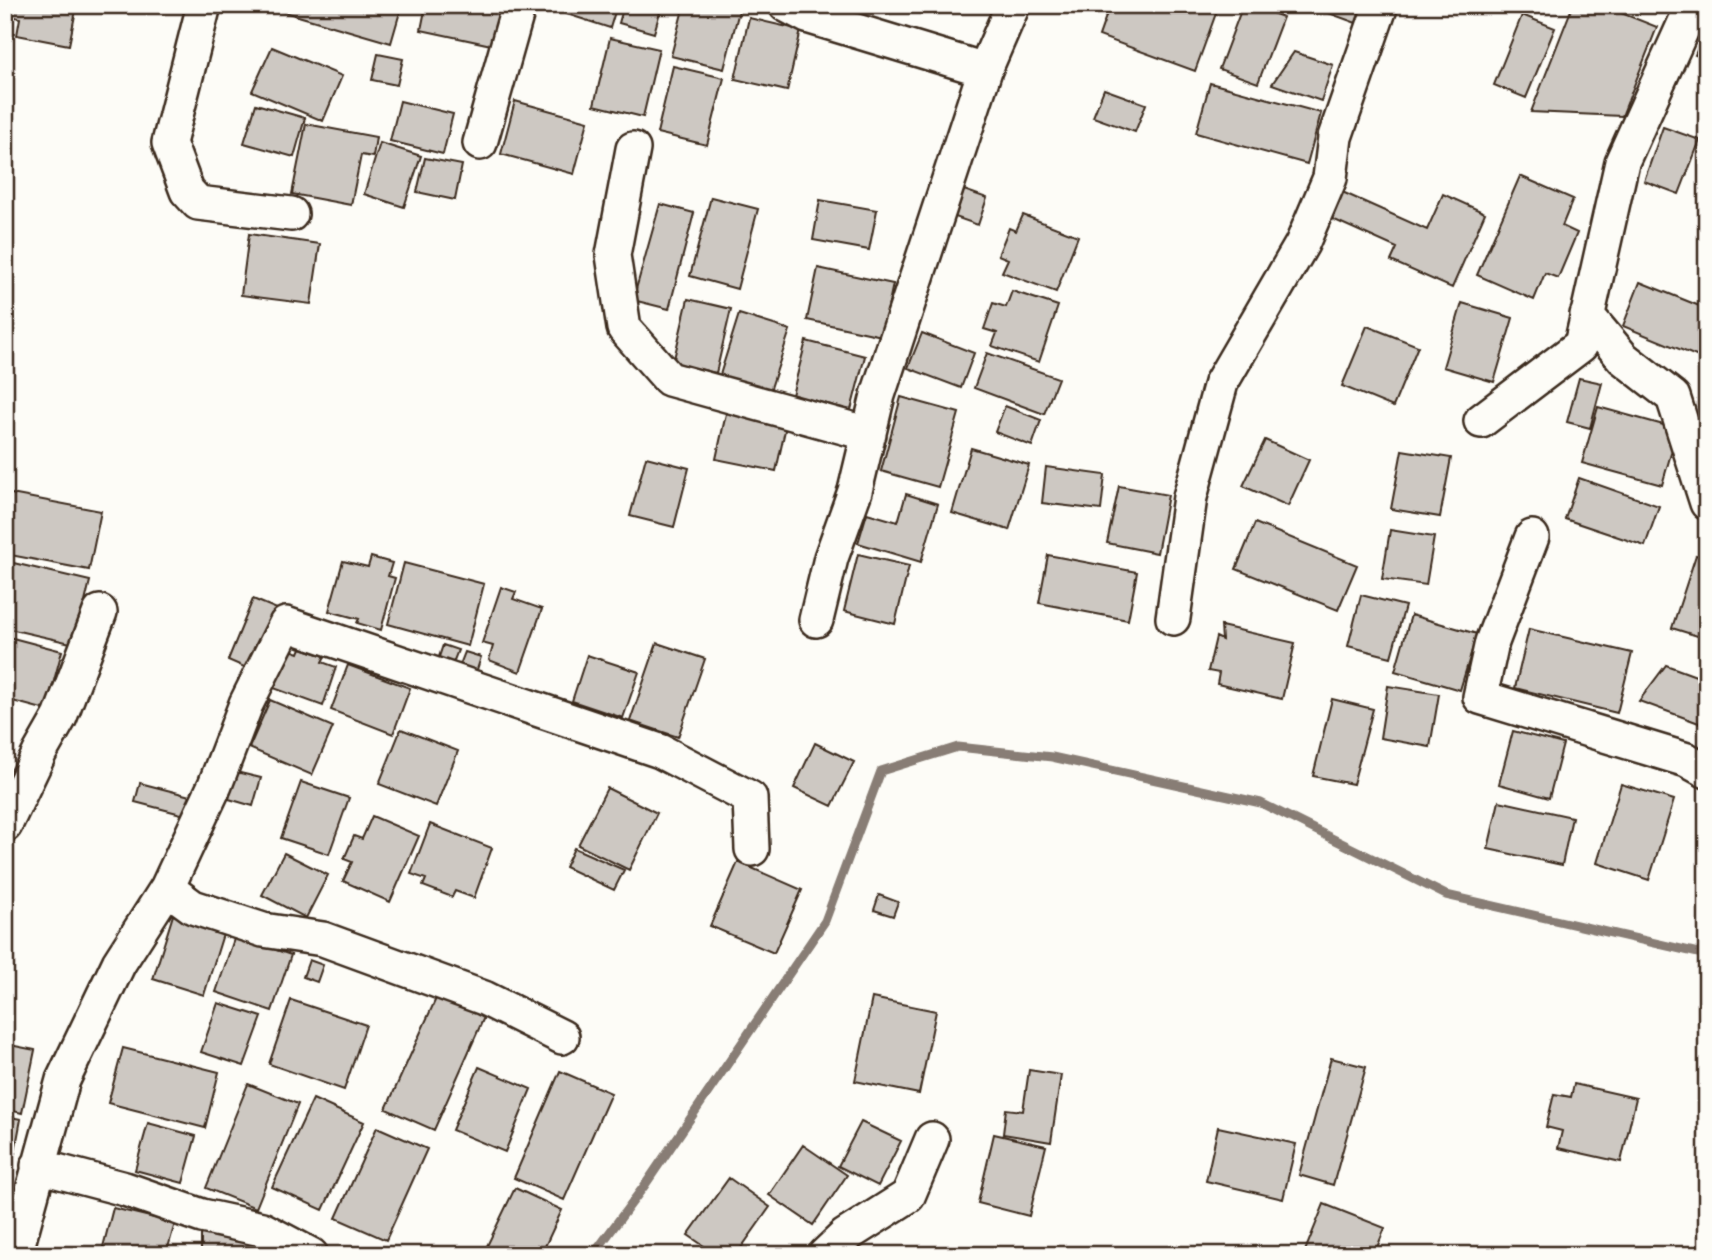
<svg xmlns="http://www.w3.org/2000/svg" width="1712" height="1260" font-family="'Patrick Hand',sans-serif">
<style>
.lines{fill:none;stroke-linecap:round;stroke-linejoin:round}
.stream{stroke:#887d74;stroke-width:9}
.building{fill:#cdc8c2;stroke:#3b2a1e;stroke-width:2}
.street-casing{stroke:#3b2a1e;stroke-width:38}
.street{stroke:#fdfcf7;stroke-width:33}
</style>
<rect width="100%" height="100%" fill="#fdfcf7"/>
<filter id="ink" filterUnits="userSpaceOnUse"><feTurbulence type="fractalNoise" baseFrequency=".0143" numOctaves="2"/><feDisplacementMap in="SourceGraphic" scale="14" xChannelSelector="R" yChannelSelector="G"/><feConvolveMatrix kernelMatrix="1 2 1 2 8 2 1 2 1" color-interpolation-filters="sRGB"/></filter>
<g filter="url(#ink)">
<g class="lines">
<path class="stream" d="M593,1255L645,1185L825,921L881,771L958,747L1052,757L1261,803L1446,895L1707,955"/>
</g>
<path class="building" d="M6,5H77L69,45L17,35L20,18L5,15Z
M283,5H402L391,43L281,11Z
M426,5H504L496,46L421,30Z
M539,5H617L610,28Z
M624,5H662L654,33L619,23Z
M684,5L740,7L724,69L671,56Z
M1110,5L1127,8L1129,5H1219L1195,71L1099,36Z
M1243,5H1251L1283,17L1258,83L1219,69Z
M1307,5H1363L1356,23Z
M1526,5H1549L1548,11Z
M1573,5H1601L1657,27L1622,116L1531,112Z
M1652,5H1689L1685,16Z
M1522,15L1555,28L1526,98L1494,85Z
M749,18L801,30L787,91L735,79Z
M1707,27V59L1695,55Z
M610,38L659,49L643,117L594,105Z
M272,47L342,76L323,121L252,91Z
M1294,52L1333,65L1321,101L1272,84Z
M378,54L403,59L397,85L372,80Z
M673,66L724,78L707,145L657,133Z
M1210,83L1321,113L1307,164L1196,133Z
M1104,89L1146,104L1135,132L1093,117Z
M400,101L453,114L443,154L390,141Z
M515,101L588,121L574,174L501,154Z
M256,104L305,118L294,157L244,143Z
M306,124L376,137L373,157L361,155L351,205L292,194Z
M1663,127L1700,140L1679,194L1644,181Z
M380,143L421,156L404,207L364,194Z
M425,158L462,165L455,200L417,192Z
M1520,176L1573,199L1562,226L1577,233L1558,278L1545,273L1534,300L1477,275Z
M964,190L987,198L978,225L955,217Z
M1340,191L1427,230L1443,194L1485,213L1452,288L1391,261L1397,248L1328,217Z
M711,197L758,209L737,289L690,276Z
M820,200L877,210L869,250L813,240Z
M660,204L694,213L669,309L633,300Z
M1023,215L1078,236L1056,292L1002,272L1008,259L998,255L1009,228L1016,231Z
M249,234L320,244L311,304L241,295Z
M818,268L893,284L882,336L807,320Z
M1640,282L1707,309V343L1701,358L1623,326Z
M1012,291L1058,306L1039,362L992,346L997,333L984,329L993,303L1006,307Z
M688,299L731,309L716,373L673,363Z
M1462,303L1513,318L1494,382L1443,367Z
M739,314L790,330L769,394L719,378Z
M1367,326L1418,346L1393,407L1342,386Z
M922,333L974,353L961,388L908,368Z
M806,341L865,356L851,410L792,395Z
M987,353L1058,378L1044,414L974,388Z
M1579,378L1602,383L1590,428L1567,422Z
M901,397L959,413L938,487L881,471Z
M1005,406L1041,420L1032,446L995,432Z
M1598,407L1678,429L1662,485L1582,463Z
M727,409L787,421L776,471L716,459Z
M1265,440L1309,460L1288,506L1243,486Z
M971,448L1029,465L1009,530L952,513Z
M1402,450L1451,458L1440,517L1391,509Z
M646,457L689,468L674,527L630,516Z
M1046,467L1105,475L1101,510L1042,503Z
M1579,478L1659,506L1645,546L1565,519Z
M1119,486L1168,495L1157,553L1107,543Z
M6,493L101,511L89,570L5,554Z
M906,494L938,504L921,562L858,543L867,513L898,522Z
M1255,523L1357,565L1338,610L1236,569Z
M1390,530L1434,537L1426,585L1382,579Z
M858,554L909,566L895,624L844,611Z
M1048,555L1137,572L1128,620L1039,603Z
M1696,555L1707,558V639L1672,628Z
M371,557L392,563L388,576L395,578L381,630L357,623L359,619L329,611L343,561L368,567Z
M5,561L90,581L75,644L5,628Z
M404,563L484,584L468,646L388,624Z
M501,587L516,592L513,599L542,609L520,672L489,660L493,646L482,643Z
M1361,595L1405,606L1391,657L1348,646Z
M253,599L277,609L251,670L228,660Z
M1411,615L1477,634L1460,690L1395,671Z
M1221,626L1295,643L1282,699L1217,684L1219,673L1208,671L1216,637L1222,640Z
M1529,629L1632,653L1617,713L1515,688Z
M5,636L62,651L46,710L5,699Z
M657,643L705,659L678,737L630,721Z
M443,645L458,650L451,668L437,663Z
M285,648L299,653L301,648L325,656L322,662L336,667L323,706L271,687Z
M465,652L481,657L475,676L458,670Z
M587,655L639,672L623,718L572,701Z
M348,665L410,688L393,734L331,710Z
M1666,665L1707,680V726L1639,701Z
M1388,686L1439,694L1430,747L1380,738Z
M1332,699L1373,709L1353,784L1313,776Z
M270,700L333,727L312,775L249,748Z
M401,729L458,751L436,806L379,784Z
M1513,731L1563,744L1549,798L1499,784Z
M815,743L854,762L832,806L794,788Z
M236,772L261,778L253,806L229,799Z
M301,782L349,798L329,854L281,838Z
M140,783L190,796L185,815L135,802Z
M1621,784L1674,800L1649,880L1597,863Z
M607,788L657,813L629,870L578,845Z
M1499,801L1572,817L1562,865L1488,849Z
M372,816L419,836L390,902L343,881L352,862L344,859L354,836L362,839Z
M430,824L492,848L474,898L455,891L452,897L423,886L426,879L411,874Z
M574,848L624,870L614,890L565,867Z
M284,853L328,875L306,918L262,895Z
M738,862L802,890L774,953L710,926Z
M879,895L898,902L893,916L874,910Z
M173,915L224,931L204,995L153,979Z
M235,936L291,955L272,1011L216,992Z
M309,960L323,965L317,982L303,977Z
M438,994L485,1015L434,1130L386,1109Z
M872,998L936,1011L919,1094L855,1081Z
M291,1000L366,1025L344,1090L269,1064Z
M218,1003L262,1017L244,1066L201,1052Z
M5,1044L35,1050L22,1113L5,1109Z
M123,1048L219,1072L205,1128L108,1103Z
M1331,1058L1366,1067L1333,1185L1299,1175Z
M479,1067L531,1089L505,1152L452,1130Z
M1029,1070L1061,1075L1051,1142L1003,1134L1006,1109L1023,1111Z
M560,1071L611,1093L564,1200L514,1178Z
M248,1084L298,1104L256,1208L206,1188Z
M1574,1084L1636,1098L1621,1162L1558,1148L1562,1131L1546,1127L1554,1094L1571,1097Z
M313,1099L364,1122L323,1210L272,1187Z
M5,1116L21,1119L10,1178H5Z
M861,1122L901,1141L878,1186L838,1166Z
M148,1123L196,1136L183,1183L135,1170Z
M377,1127L427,1149L386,1240L336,1218Z
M1218,1127L1296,1144L1283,1199L1206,1181Z
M994,1134L1046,1146L1029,1216L978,1203Z
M803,1145L847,1175L813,1225L769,1195Z
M729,1178L770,1207L736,1255H717L688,1235Z
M515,1188L562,1210L541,1255H489L484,1252Z
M5,1189L12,1190L5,1221Z
M1324,1204L1385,1228L1374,1255H1315L1305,1251Z
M113,1208L175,1223L166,1255H101Z
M201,1233L255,1234V1255H201Z
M261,1245L281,1255H262Z"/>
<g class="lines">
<defs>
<path id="street" d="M204,5L169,143L187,191L198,203L291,214
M786,5L807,16L985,70
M480,143L519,5
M633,149L613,255L624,328L669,379L869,434
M1587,315L1623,358L1673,397L1707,503
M1481,421L1581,345L1622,162L1693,5
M1532,537L1492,642L1480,697L1687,760L1707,771
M1173,618L1190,497L1221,383L1302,244L1330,178L1335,137L1381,5
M816,620L831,558L855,491L878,395L985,70L1013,5
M5,825L40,752L60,717L100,612
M167,888L193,907L263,930L323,939L484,998L562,1037
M38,1166L125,1189L202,1216L262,1229L311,1255
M15,1255L63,1080L119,963L167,888L215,785L246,704L286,624L660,751L750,798L752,849
M825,1255L845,1236L908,1196L932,1139"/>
</defs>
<use href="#street" class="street-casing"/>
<use href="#street" class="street"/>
</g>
</g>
<rect width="1712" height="1260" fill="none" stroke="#fdfcf7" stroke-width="28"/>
<rect x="14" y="14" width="1684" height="1232" fill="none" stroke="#3b2a1e" stroke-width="2.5" filter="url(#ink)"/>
</svg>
